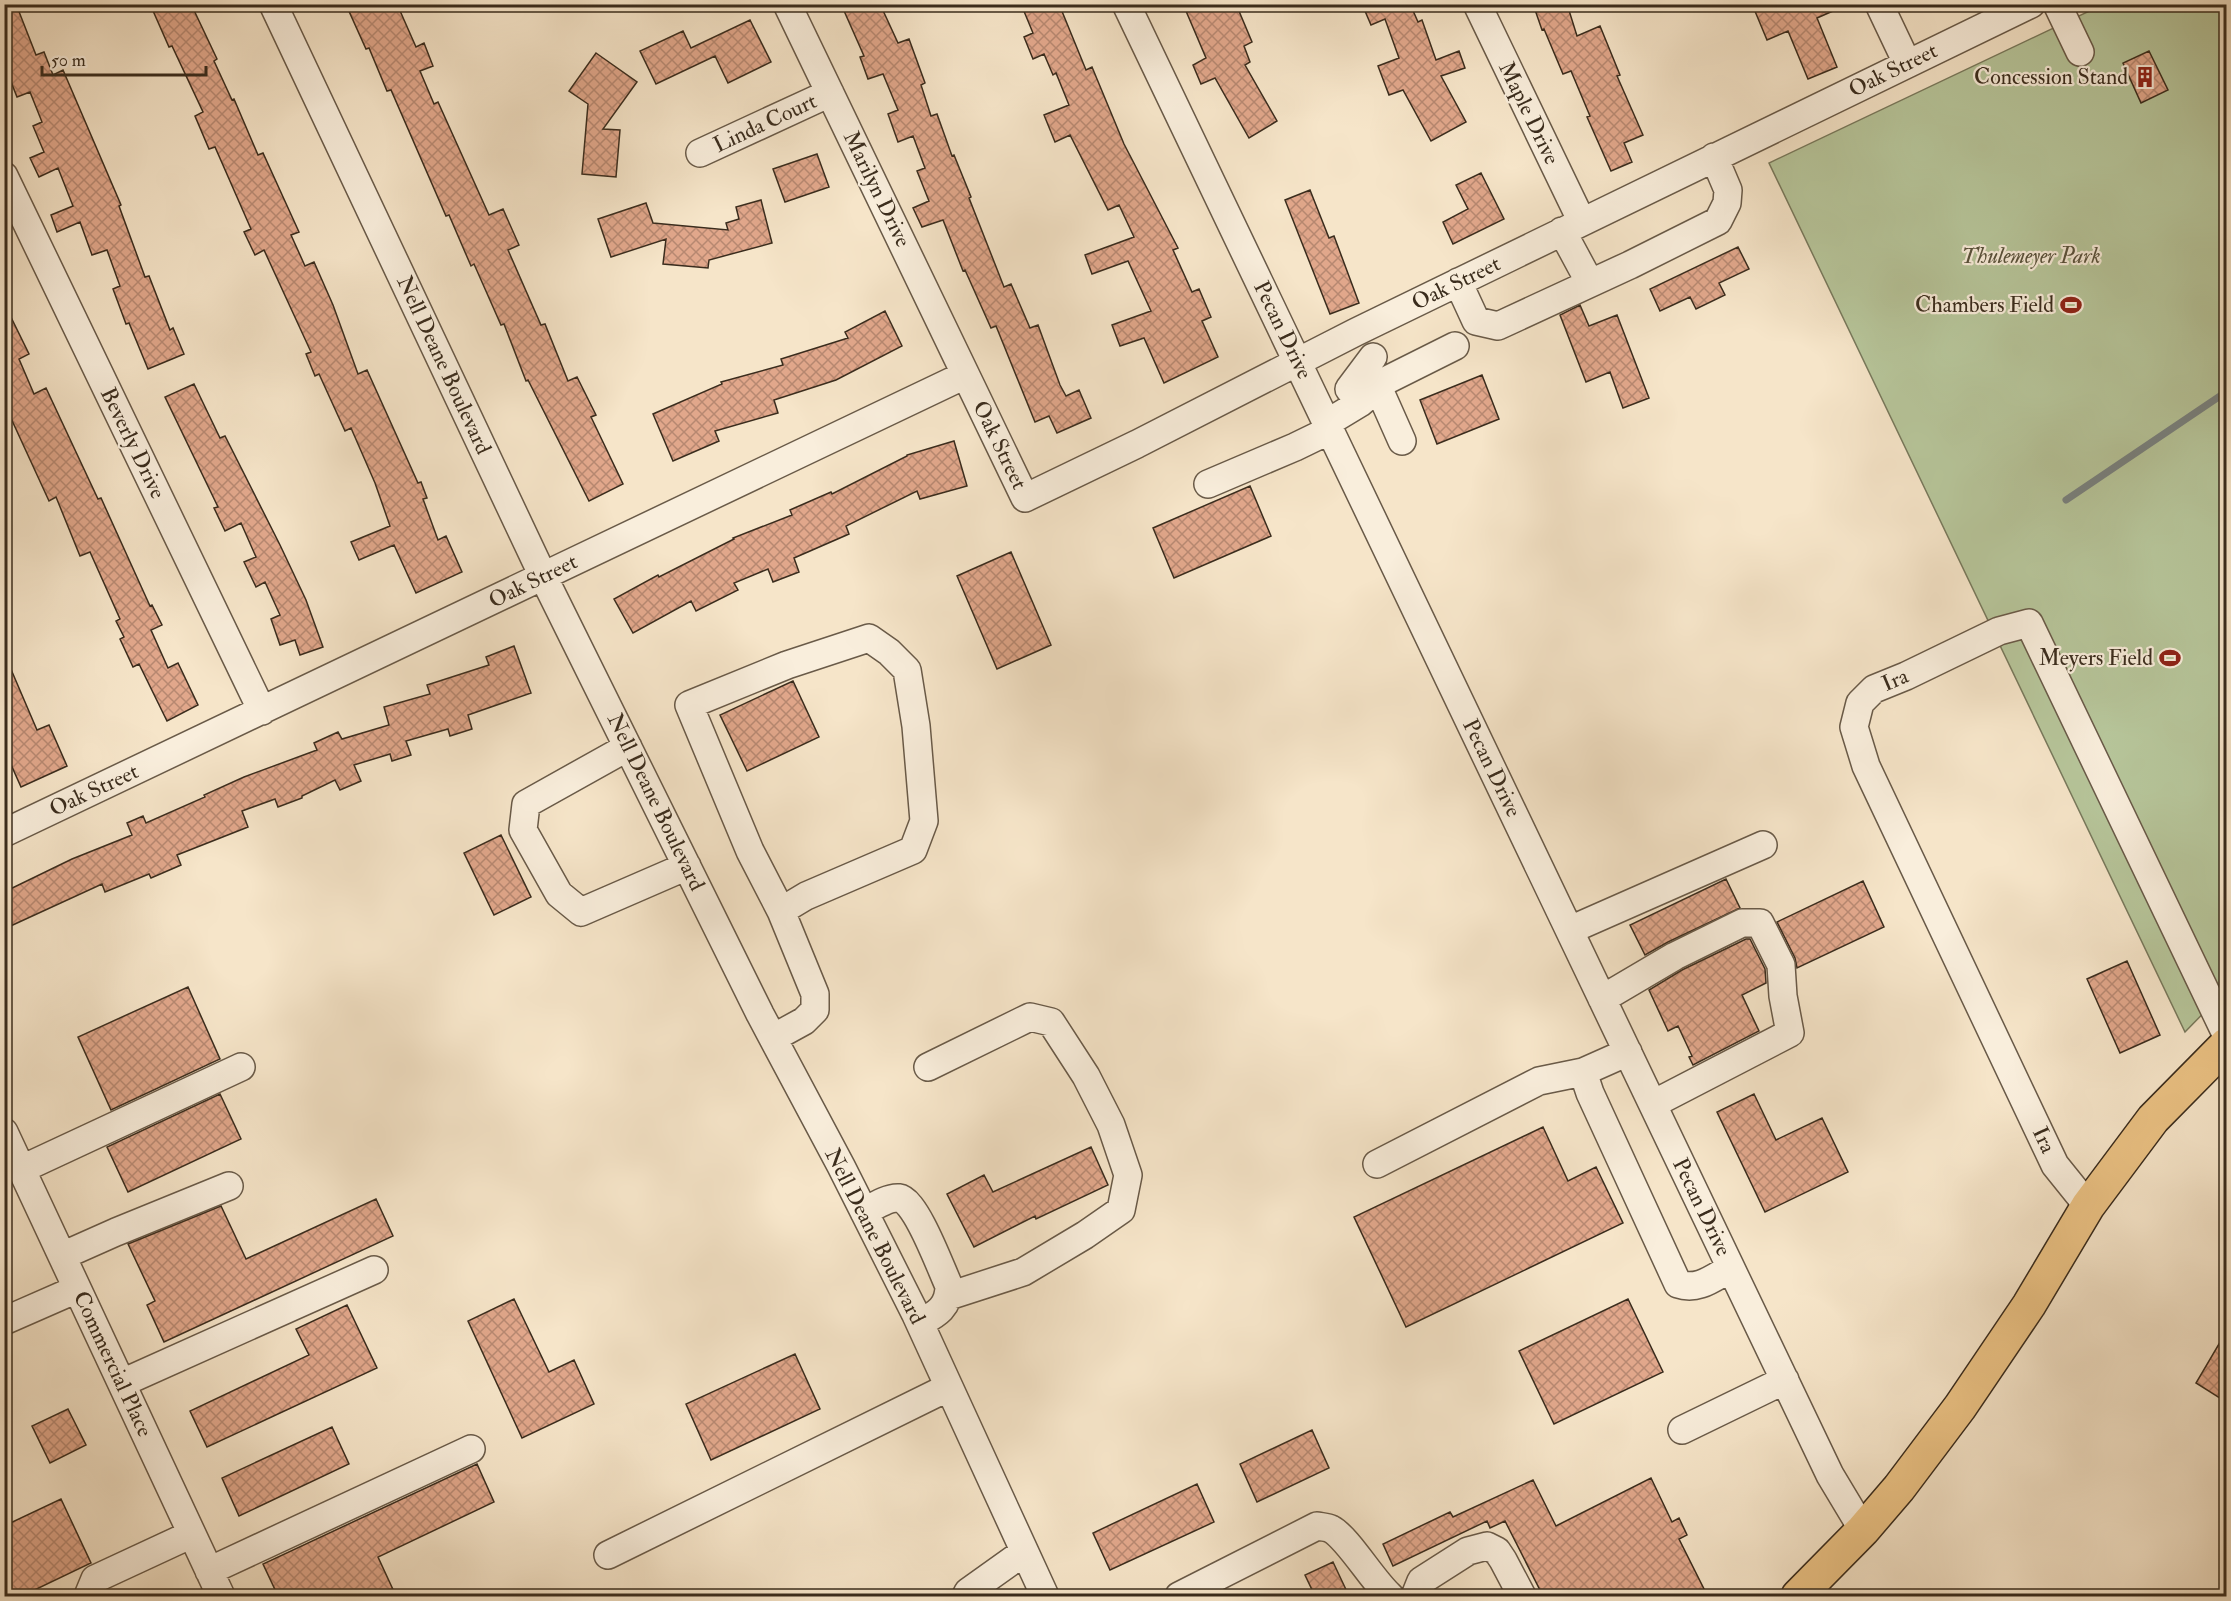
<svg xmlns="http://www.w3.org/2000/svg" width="2231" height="1601" font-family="'IM FELL Double Pica',serif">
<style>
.green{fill:#b7c69b;stroke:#78795c;stroke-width:1.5}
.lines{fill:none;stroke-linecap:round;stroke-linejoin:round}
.stream{stroke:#798280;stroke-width:7}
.building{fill:url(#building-cross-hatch);stroke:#3a2c1d;stroke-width:1.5}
.minor-casing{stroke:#695a48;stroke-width:30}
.major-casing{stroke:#3a2c1d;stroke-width:36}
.minor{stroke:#f9eedc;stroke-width:27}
.major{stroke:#ebc284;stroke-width:33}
.labels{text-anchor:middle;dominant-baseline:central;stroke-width:4.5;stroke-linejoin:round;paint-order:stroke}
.street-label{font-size:22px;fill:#3a2c1d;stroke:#f9eedc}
.poi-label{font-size:22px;fill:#3a2c1d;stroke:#f9eedc;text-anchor:end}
.park-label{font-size:22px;font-style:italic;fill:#59523c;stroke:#f9eedc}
</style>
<defs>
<pattern id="building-cross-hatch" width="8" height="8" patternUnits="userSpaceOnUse" patternTransform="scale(1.5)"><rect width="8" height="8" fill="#e1a78b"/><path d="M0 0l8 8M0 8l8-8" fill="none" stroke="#b78871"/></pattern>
</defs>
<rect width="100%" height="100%" fill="#f6e5c9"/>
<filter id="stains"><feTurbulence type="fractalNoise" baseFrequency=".00333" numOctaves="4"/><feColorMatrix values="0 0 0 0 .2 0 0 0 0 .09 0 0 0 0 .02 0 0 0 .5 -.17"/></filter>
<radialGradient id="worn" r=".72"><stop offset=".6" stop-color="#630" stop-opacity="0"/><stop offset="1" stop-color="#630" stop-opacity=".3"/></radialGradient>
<path class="green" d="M2102,5H2226V990L2185,1032L1769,163Z"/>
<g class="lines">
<path class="stream" d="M2066,500L2226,392"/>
</g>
<path class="building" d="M4,4H16L36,55L44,52L53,75L63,70L121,205L119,206L145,277L149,276L170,330L173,328L184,354L148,369L129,323L126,324L113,289L120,286L107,250L92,255L80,222L57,232L51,215L73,206L58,168L39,177L30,158L44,152L33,126L42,122L30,92L17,97L4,64Z
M150,4H191L217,59L214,61L232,100L234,99L258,155L263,153L299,232L291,235L305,266L314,262L333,305L358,374L367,370L418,483L421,482L427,498L423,499L438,540L446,536L462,572L416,593L394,545L359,560L351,542L390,526L375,483L351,428L345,431L319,374L315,376L306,354L311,352L264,250L255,255L244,232L251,229L215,147L209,149L195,116L203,112L172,46L169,47Z
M358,4H397L416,47L424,43L433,66L420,71L434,104L438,102L489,215L503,209L519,245L508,250L541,325L545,324L568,381L577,377L596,415L591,417L623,484L589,501L528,380L526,381L504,324L501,325L474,264L471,266L449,215L446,216L391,90L387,91L369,48L366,49L348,9Z
M841,4H880L898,43L909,39L925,83L921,85L931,116L937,114L952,156L954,155L971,197L969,198L1004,287L1011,284L1030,328L1038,325L1060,385L1066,396L1079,390L1091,418L1057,433L1049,416L1035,422L996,326L991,328L965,270L963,271L943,220L922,227L913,208L929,201L917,171L925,168L913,136L898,142L888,114L898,110L883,74L868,79L860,57L864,56Z
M1021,4H1059L1086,70L1092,67L1124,144L1178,248L1173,250L1192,292L1199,289L1211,317L1202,321L1218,357L1164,383L1144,338L1120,346L1112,325L1151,311L1128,261L1092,274L1085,255L1134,237L1119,205L1108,210L1070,135L1055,142L1044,115L1069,105L1056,73L1053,75L1044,54L1033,59L1024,37L1033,33Z
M1183,4H1236L1252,42L1244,46L1250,62L1245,65L1277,121L1249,138L1215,78L1201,84L1193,65L1206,58Z
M1362,4H1414L1411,6L1418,22L1422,20L1436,60L1459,51L1465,68L1441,76L1466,122L1431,141L1403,90L1389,95L1378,66L1399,58L1385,19L1371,25Z
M1533,4H1567L1577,36L1600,26L1620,75L1617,76L1643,135L1624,143L1632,162L1611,171L1587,117L1590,116L1571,71L1563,74L1544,29L1542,30Z
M1752,4H1849L1817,18L1837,67L1808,79L1788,31L1767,40Z
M750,20L771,62L728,83L715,56L656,84L640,51L683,31L691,48Z
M2149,51L2168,90L2141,103L2123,63Z
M596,53L637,82L603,129L620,130L616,177L582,174L588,104L569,91Z
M817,154L829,187L785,202L773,169Z
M1481,173L1504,219L1453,244L1443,222L1468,209L1456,185Z
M1310,190L1329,238L1334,236L1359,303L1330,314L1285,200Z
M761,200L772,243L709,260L708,268L663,264L666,239L611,257L598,219L646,203L653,223L728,230L726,223L739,219L736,207Z
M1738,247L1749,269L1719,283L1725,295L1696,309L1690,297L1660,311L1650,289Z
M4,303L29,354L19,359L34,394L46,388L98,499L101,498L150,606L152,605L162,625L151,630L168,668L178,663L198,705L167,721L139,664L133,667L120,639L124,637L116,621L120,619L90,552L80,556L56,497L49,501L4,403Z
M1580,305L1589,326L1617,315L1649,398L1623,408L1610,372L1586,382L1560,315Z
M885,311L902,346L836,380L774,400L778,413L715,431L719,441L673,461L653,414L722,384L721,382L783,365L781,359L848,338L845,332Z
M1482,375L1499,419L1437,444L1420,400Z
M194,384L220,438L225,436L280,545L306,600L323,647L300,655L295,640L280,645L271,619L280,615L265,582L256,587L244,562L256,557L241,523L225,531L214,508L218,507L165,397Z
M954,441L967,486L920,499L917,491L846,526L849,534L794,558L799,572L773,582L768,569L734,583L738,590L696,611L691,601L633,633L614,599L658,575L659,577L734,539L733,538L792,515L790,510L831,492L832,494L907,456V455Z
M1250,486L1271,536L1174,578L1153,528Z
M1011,552L1051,645L997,669L957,576Z
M514,646L531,693L468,715L472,729L450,736L448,729L406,741L411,755L392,761L390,754L354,765L361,781L340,790L335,780L302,796V798L278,807L275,799L242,811L248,827L177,855L181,865L151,878L149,874L105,892L102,884L4,929V892L72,859L132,835L127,823L143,816L146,823L205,797L204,795L244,777L317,750L314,743L338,732L342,739L389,725L384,707L430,694L427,685L489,665L486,657Z
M4,653L37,730L49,725L67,766L21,787L4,749V745L11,742L4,726Z
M793,681L819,737L747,771L720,715Z
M501,835L531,897L494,915L464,853Z
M1726,879L1740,908L1668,942L1645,955L1630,925Z
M1863,881L1884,927L1797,968L1795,958L1777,922Z
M1746,939H1750L1765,969L1766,983L1742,995L1759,1031L1693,1065L1689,1057L1692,1056L1678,1026L1668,1031L1649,990L1682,970Z
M2127,961L2160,1035L2120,1053L2087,979Z
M188,987L220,1059L111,1110L78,1037Z
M220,1094L241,1139L128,1192L107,1147Z
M1754,1094L1776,1140L1822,1118L1848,1172L1765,1212L1717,1112Z
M1543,1127L1568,1181L1596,1167L1623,1223L1406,1327L1354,1217Z
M1091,1147L1108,1185L1036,1219L1035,1216L974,1247L947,1194L984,1175L993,1192Z
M376,1199L393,1236L164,1342L147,1305L155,1301L128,1244L221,1206L246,1259Z
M514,1299L549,1372L574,1360L594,1404L522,1438L468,1321Z
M1628,1299L1663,1372L1554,1424L1519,1351Z
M347,1305L377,1368L207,1447L190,1411L309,1355L296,1329Z
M2226,1332V1402L2196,1383Z
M795,1354L820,1409L711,1460L686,1404Z
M68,1409L86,1445L50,1463L32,1426Z
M332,1427L349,1464L239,1516L222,1478Z
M1312,1430L1329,1468L1257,1502L1240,1464Z
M477,1464L494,1502L378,1557L396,1596H278L263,1564Z
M1651,1478L1672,1522L1679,1518L1687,1535L1679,1539L1705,1591L1694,1596H1543L1505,1521L1490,1528L1487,1521L1393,1566L1383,1544L1450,1512L1453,1517L1533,1480L1556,1526Z
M1197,1484L1214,1522L1110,1570L1093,1533Z
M61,1499L91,1563L22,1596H4V1526Z
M1333,1562L1349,1596H1315L1305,1575Z"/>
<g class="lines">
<defs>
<path id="minor" d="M273,4L543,576L760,1014L841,1166L916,1315L1045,1596
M787,4L1025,498L1137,444L1356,332L2031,4
M1126,4L1830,1475L1863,1530
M1477,4L1582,222
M1879,4L1907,63
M2057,4L2080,52
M700,153L830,93
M4,176L262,711
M1562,231L1590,283
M1458,282L1476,321L1498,326L1630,265L1718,221L1727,203L1728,190L1714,157
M1378,387L1402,441
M1360,403L1349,389L1373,357
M1327,423L1360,403L1387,380L1455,346
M1208,484L1295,447L1330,430
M628,747L526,804L523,830L559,894L581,912L687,866
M4,833L965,375
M1570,930L1763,845
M1602,999L1675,956L1742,923H1760L1781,965L1783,996L1790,1033L1653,1104
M773,1038L804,1021L815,1010V994L781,911L750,851L689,705L787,665L869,638L889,652L907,670L916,726L924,821L913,850L806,896L781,911
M1628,1052L1583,1072L1590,1093L1678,1284C1699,1291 1714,1277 1731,1268
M928,1067L1030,1017L1051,1022L1086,1076L1111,1125L1128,1175L1121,1210L1085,1235L1023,1272L949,1296
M4,1132L221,1596
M1377,1164L1539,1081L1583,1072
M22,1169L241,1067
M2088,1206L2055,1165L1866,766L1854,727L1860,703L1874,689L1906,676L1999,631L2029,623L2226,1034
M864,1212C873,1207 888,1197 899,1198C916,1200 941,1269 949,1286C949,1307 937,1314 920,1323
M62,1256L116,1232L229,1186
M4,1321L77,1289
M122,1383L374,1270
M1682,1430L1785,1380
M608,1555L949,1387
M209,1571L471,1449
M88,1596L95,1579L192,1534
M966,1596L968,1592L1024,1552
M1179,1596L1317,1526C1322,1527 1327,1527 1331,1529C1348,1538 1372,1580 1390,1596
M1415,1596L1421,1581L1468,1551L1487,1546L1497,1551L1503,1560L1522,1596"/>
<path id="major" d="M1798,1596L1863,1530L1899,1488L1960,1407L2029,1305L2088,1206L2153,1119L2226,1045"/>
</defs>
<use href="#minor" class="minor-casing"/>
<use href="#major" class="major-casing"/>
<use href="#minor" class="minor"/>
<use href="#major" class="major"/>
</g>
<defs>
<symbol id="building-bare" viewBox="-9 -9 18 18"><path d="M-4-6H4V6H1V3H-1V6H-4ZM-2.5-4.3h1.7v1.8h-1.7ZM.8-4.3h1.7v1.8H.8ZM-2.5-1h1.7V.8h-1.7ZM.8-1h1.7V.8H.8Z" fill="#8f2418" stroke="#f9eedc" stroke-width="2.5" paint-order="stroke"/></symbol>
<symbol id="stadium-bare" viewBox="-9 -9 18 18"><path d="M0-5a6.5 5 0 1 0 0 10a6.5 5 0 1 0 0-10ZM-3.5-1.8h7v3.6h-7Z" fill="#8f2418" stroke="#f9eedc" stroke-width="2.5" paint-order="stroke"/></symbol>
</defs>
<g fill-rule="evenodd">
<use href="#building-bare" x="2130" y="62" width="30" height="30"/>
<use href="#stadium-bare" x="2056" y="290" width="30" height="30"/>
<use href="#stadium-bare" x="2155" y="643" width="30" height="30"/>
</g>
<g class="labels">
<g class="street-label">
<text transform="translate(1893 70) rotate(-26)">Oak Street</text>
<text transform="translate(1529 113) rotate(64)">Maple Drive</text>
<text transform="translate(765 123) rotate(-25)">Linda Court</text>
<text transform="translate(877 189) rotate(64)">Marilyn Drive</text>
<text transform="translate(1456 283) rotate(-26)">Oak Street</text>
<text transform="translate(1283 330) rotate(64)">Pecan Drive</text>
<text transform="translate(444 365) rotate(65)">Nell Deane Boulevard</text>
<text transform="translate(133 443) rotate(64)">Beverly Drive</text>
<text transform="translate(1000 445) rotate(64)">Oak Street</text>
<text transform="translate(533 581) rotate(-26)">Oak Street</text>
<text transform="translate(1895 680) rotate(-23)">Ira</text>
<text transform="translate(1492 768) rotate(64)">Pecan Drive</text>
<text transform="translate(94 790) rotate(-25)">Oak Street</text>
<text transform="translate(656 802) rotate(64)">Nell Deane Boulevard</text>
<text transform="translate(2044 1140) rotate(65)">Ira</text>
<text transform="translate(1702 1207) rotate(64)">Pecan Drive</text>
<text transform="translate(875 1236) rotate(63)">Nell Deane Boulevard</text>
<text transform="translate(113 1364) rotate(65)">Commercial Place</text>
</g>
<g class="poi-label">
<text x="2128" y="77">Concession Stand</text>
<text x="2054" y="305">Chambers Field</text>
<text x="2153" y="658">Meyers Field</text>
</g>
<g class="park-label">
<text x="2031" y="256">Thulemeyer Park</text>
</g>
</g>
<rect width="2231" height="1601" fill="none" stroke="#f6e5c9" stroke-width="24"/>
<rect x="6" y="6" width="2219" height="1589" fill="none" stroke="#3a2c1d" stroke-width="3"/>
<rect x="12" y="12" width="2207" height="1577" fill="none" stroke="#3a2c1d" stroke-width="1.5"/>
<path d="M42 66v9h164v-9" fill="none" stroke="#3a2c1d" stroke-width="3"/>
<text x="51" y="66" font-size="18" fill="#3a2c1d" stroke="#f9eedc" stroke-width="4.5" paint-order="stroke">50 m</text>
<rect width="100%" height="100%" filter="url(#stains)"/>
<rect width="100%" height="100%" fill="url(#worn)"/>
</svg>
